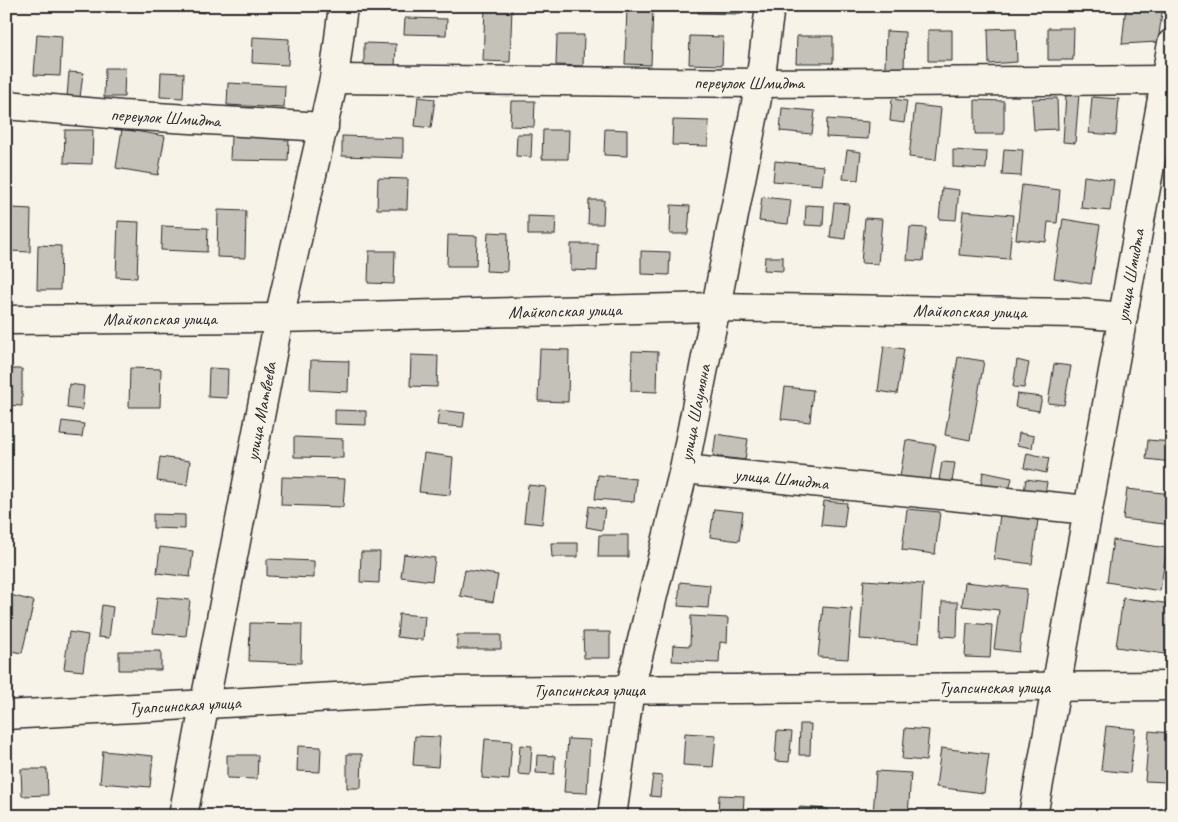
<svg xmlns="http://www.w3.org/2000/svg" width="1178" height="822" font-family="Caveat,sans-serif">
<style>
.building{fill:#c4c1b9;stroke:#2b2b2b}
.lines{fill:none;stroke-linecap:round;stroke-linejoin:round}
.street-casing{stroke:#2b2b2b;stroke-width:31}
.secondary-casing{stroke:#2b2b2b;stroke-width:31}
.street{stroke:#f7f3e8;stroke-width:28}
.secondary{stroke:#f7f3e8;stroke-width:28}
.labels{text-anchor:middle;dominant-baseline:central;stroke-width:4;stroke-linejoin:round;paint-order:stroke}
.street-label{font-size:18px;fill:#2b2b2b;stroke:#f7f3e8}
</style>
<rect width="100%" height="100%" fill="#f7f3e8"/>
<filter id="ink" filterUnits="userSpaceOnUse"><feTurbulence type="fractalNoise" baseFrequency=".02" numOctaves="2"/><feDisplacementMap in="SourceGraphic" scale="10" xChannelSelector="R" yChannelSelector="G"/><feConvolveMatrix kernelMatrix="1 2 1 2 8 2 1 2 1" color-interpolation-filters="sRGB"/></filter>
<g filter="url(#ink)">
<path class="building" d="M158,6H206L205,13L157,8Z
M485,6L512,7L510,62L483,61Z
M698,6H741V14L698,13Z
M1126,6H1163L1158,42L1122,44Z
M627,7H653L651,65L625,64Z
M405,18L447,19L446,35L404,34Z
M1016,28L1017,62L989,64L988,29Z
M1048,28H1074L1073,60H1048Z
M928,30H952V61H928Z
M886,31L905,32L904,69L885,68Z
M37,34L62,36L60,76L34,75Z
M557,35H584L583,66L556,65Z
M690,36L723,37L722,65L689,64Z
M797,36H833V63H796Z
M253,37L289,39L288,65L252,63Z
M364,43L396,44L395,67H364Z
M105,68H125L124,97H104Z
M69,72L83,73L80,98L67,97Z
M161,72L184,73L183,98L160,97Z
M228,83L285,86L284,108L227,105Z
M1066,94H1079L1075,143L1063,142Z
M418,97L435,99L431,128L415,126Z
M1092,97L1119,99L1116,135L1089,133Z
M1057,98L1058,129L1034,130L1032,99Z
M892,99L907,101L904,123L890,121Z
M975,100L1004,101V134H975Z
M511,101H535L534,127L510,126Z
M915,105L941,108L936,160L909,157Z
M782,108L815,111L812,134L780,131Z
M827,119L869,122L868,139L826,137Z
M673,120L709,121L708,146L672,145Z
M122,129L165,136L158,175L116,168Z
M605,129L627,130V156L604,155Z
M65,130H93L92,164L64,163Z
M543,130H569L568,159H542Z
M517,134H532L531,157L516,156Z
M231,136L289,138L288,161L230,160Z
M342,136L403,138V158L342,156Z
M1004,149L1023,150L1021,176L1002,175Z
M847,150L861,152L858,180L843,179Z
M953,150L987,152L986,169L953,167Z
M775,161L824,166L822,185L773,181Z
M1084,176L1114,180L1110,211L1081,208Z
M378,178L408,179L407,209H377Z
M1022,185L1060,190L1057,223L1048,222L1046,242L1016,239Z
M942,188L959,190L956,220L939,219Z
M762,197L791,200L788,224L759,221Z
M589,200H604L603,224H588Z
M834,203L849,204L845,239L830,237Z
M671,205L690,206L688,234H670Z
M806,205L824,206L823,226L805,225Z
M12,208L31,209L30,252L10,251Z
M218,210L246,211L245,258L217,257Z
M963,211L1013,215L1009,259L959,255Z
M528,216L556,217L555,235H528Z
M865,218L882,219L878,264L861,263Z
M1063,219L1100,225L1091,284L1054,278Z
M118,221L139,222L137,278L116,277Z
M162,226L208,228L207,252L161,250Z
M910,227L926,228L923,261L907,260Z
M488,232L508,233L507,272L486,271Z
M448,235L477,236L476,266H447Z
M571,244H598L597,271L571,270Z
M38,245L61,246L60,290H37Z
M369,251H395L394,284L368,283Z
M641,251L670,252L669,275L641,274Z
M765,257H783V271L764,270Z
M884,346L904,349L897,394L878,391Z
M540,349L569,350L568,402L538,401Z
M632,351L658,352L657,392L631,391Z
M411,355L438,356L437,387L410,386Z
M958,357L984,361L970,440L945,435Z
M311,360L349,361L348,392L310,390Z
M1017,360L1029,363L1024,388L1013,387Z
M1054,364L1071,366L1064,405L1048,403Z
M130,368L161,369L160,407H129Z
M209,368L228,369L227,398L208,397Z
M6,369H22V406L6,405Z
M69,384L84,386L82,410L67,408Z
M785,387L813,390L810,422L781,419Z
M1017,394L1042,397L1039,411L1015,407Z
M335,410L366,411V425L335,424Z
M439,410L465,413L463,427L437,425Z
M62,421L84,424L82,437L60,435Z
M1019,433L1034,436L1032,448L1017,445Z
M716,434L748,439L745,460L713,456Z
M294,437L343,439V458L294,457Z
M906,440L936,445L930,481L900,477Z
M1148,440L1172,442V462L1146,459Z
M424,453L453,457L450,495L419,492Z
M1027,453L1049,458L1046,473L1024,468Z
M160,457L190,461L187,485L157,481Z
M942,462L955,463L952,482L939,480Z
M983,472L1012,478L1009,491L981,485Z
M598,475L636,479L634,502L595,499Z
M282,477L345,479L343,507L281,505Z
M1026,479L1047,482L1045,494L1024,492Z
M528,485L546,487L542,524L524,522Z
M1127,489L1172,494V525L1123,519Z
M824,501L847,503L844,527L821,525Z
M589,506L605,509L602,530L586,527Z
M714,509L743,512L739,541L710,537Z
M907,509L940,512L935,554L902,550Z
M153,514L185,515V529L153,528Z
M1000,515L1038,520L1032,564L994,559Z
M599,535H628V557H598Z
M1113,540L1167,548L1160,591L1107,582Z
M551,543H578V557H552Z
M160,547L193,551L190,577L157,573Z
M361,552H380L379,583L360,582Z
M404,554L435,558L432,581L401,577Z
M267,559L314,561V578L267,576Z
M465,570L498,575L493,602L460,596Z
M864,580L923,584L919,643L860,639Z
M680,582L710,585L708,608L678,606Z
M965,582L1027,589L1019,652L994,649L999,610L962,606Z
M6,594L34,601L22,653L6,650Z
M157,597L190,600L186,636L153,633Z
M1123,598L1172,604V655L1116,647Z
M942,602H958L957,637L941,636Z
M102,605L113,607L109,638L98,637Z
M823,607L852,609L848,659L818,657Z
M399,614L425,616L423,640L397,637Z
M691,616L728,618L727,643L720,642L719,663L672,661L673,645L690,646Z
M250,623L302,624L301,663L249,661Z
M967,623L992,625L990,658L965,657Z
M69,632L88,635L83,671L64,669Z
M583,632H610V658H584Z
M457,635H501V649H457Z
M119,651H161V670H119Z
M800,724H811L810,755H799Z
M1106,726L1135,729L1130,773L1101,770Z
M905,728L929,730L926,761L902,759Z
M777,731L792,732L789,762L775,761Z
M1149,731L1169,733L1166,782L1145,781Z
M685,733L716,735L713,767L683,765Z
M415,736L440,737L438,767L413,765Z
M485,739L512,741L509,780L482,778Z
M568,739L590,740L587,793L564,792Z
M520,745L532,746L530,775L518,774Z
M298,746L321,747L320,772L297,771Z
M941,748L989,754L984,793L936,787Z
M103,751L153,756L150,787L100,783Z
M347,754H362L361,788H347Z
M227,755H258L257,779L227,778Z
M537,755L555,756L554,774L536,773Z
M21,769H47L48,795L22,796Z
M876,771L911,773L908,816H873Z
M653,775L662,776L660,797L650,796Z
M719,795L744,796L743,816H718Z
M799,807L828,809V816H799Z
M927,810L967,812V816H926Z"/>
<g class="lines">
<defs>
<g id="street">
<path id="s1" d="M334,79L760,83L1165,80"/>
<path id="s2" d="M6,105L122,115L324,127"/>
<path id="s3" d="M6,320L279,318L715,307L1077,313L1123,317"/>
<path id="s4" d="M684,469L1088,510"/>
<path id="s5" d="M6,715L444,691L1172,686"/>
<path id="s6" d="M183,816L279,318L334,79L343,6"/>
<path id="s7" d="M612,816L630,689L684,469L760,83L770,6"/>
</g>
<g id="secondary">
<path id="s8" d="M1033,816L1172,43"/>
</g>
</defs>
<use href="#street" class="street-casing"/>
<use href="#secondary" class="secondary-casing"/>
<use href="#street" class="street"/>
<use href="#secondary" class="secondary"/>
</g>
</g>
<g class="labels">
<g class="street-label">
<text stroke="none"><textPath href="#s1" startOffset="415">переулок Шмидта</textPath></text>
<text stroke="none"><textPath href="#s2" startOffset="160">переулок Шмидта</textPath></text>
<text stroke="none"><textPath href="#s8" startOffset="549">улица Шмидта</textPath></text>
<text stroke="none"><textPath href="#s3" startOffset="559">Майкопская улица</textPath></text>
<text stroke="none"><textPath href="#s3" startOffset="964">Майкопская улица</textPath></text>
<text stroke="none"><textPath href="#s3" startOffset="154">Майкопская улица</textPath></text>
<text stroke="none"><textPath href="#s6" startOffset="412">улица Матвеева</textPath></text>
<text stroke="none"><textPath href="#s7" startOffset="412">улица Шаумяна</textPath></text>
<text stroke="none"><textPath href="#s4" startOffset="98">улица Шмидта</textPath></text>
<text stroke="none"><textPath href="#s5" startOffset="989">Туапсинская улица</textPath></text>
<text stroke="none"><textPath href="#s5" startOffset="584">Туапсинская улица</textPath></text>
<text stroke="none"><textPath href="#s5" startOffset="179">Туапсинская улица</textPath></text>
</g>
</g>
<rect width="1178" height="822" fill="none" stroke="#f7f3e8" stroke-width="25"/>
<rect x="12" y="12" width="1153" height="797" fill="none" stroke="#2b2b2b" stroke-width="2" filter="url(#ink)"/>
</svg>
